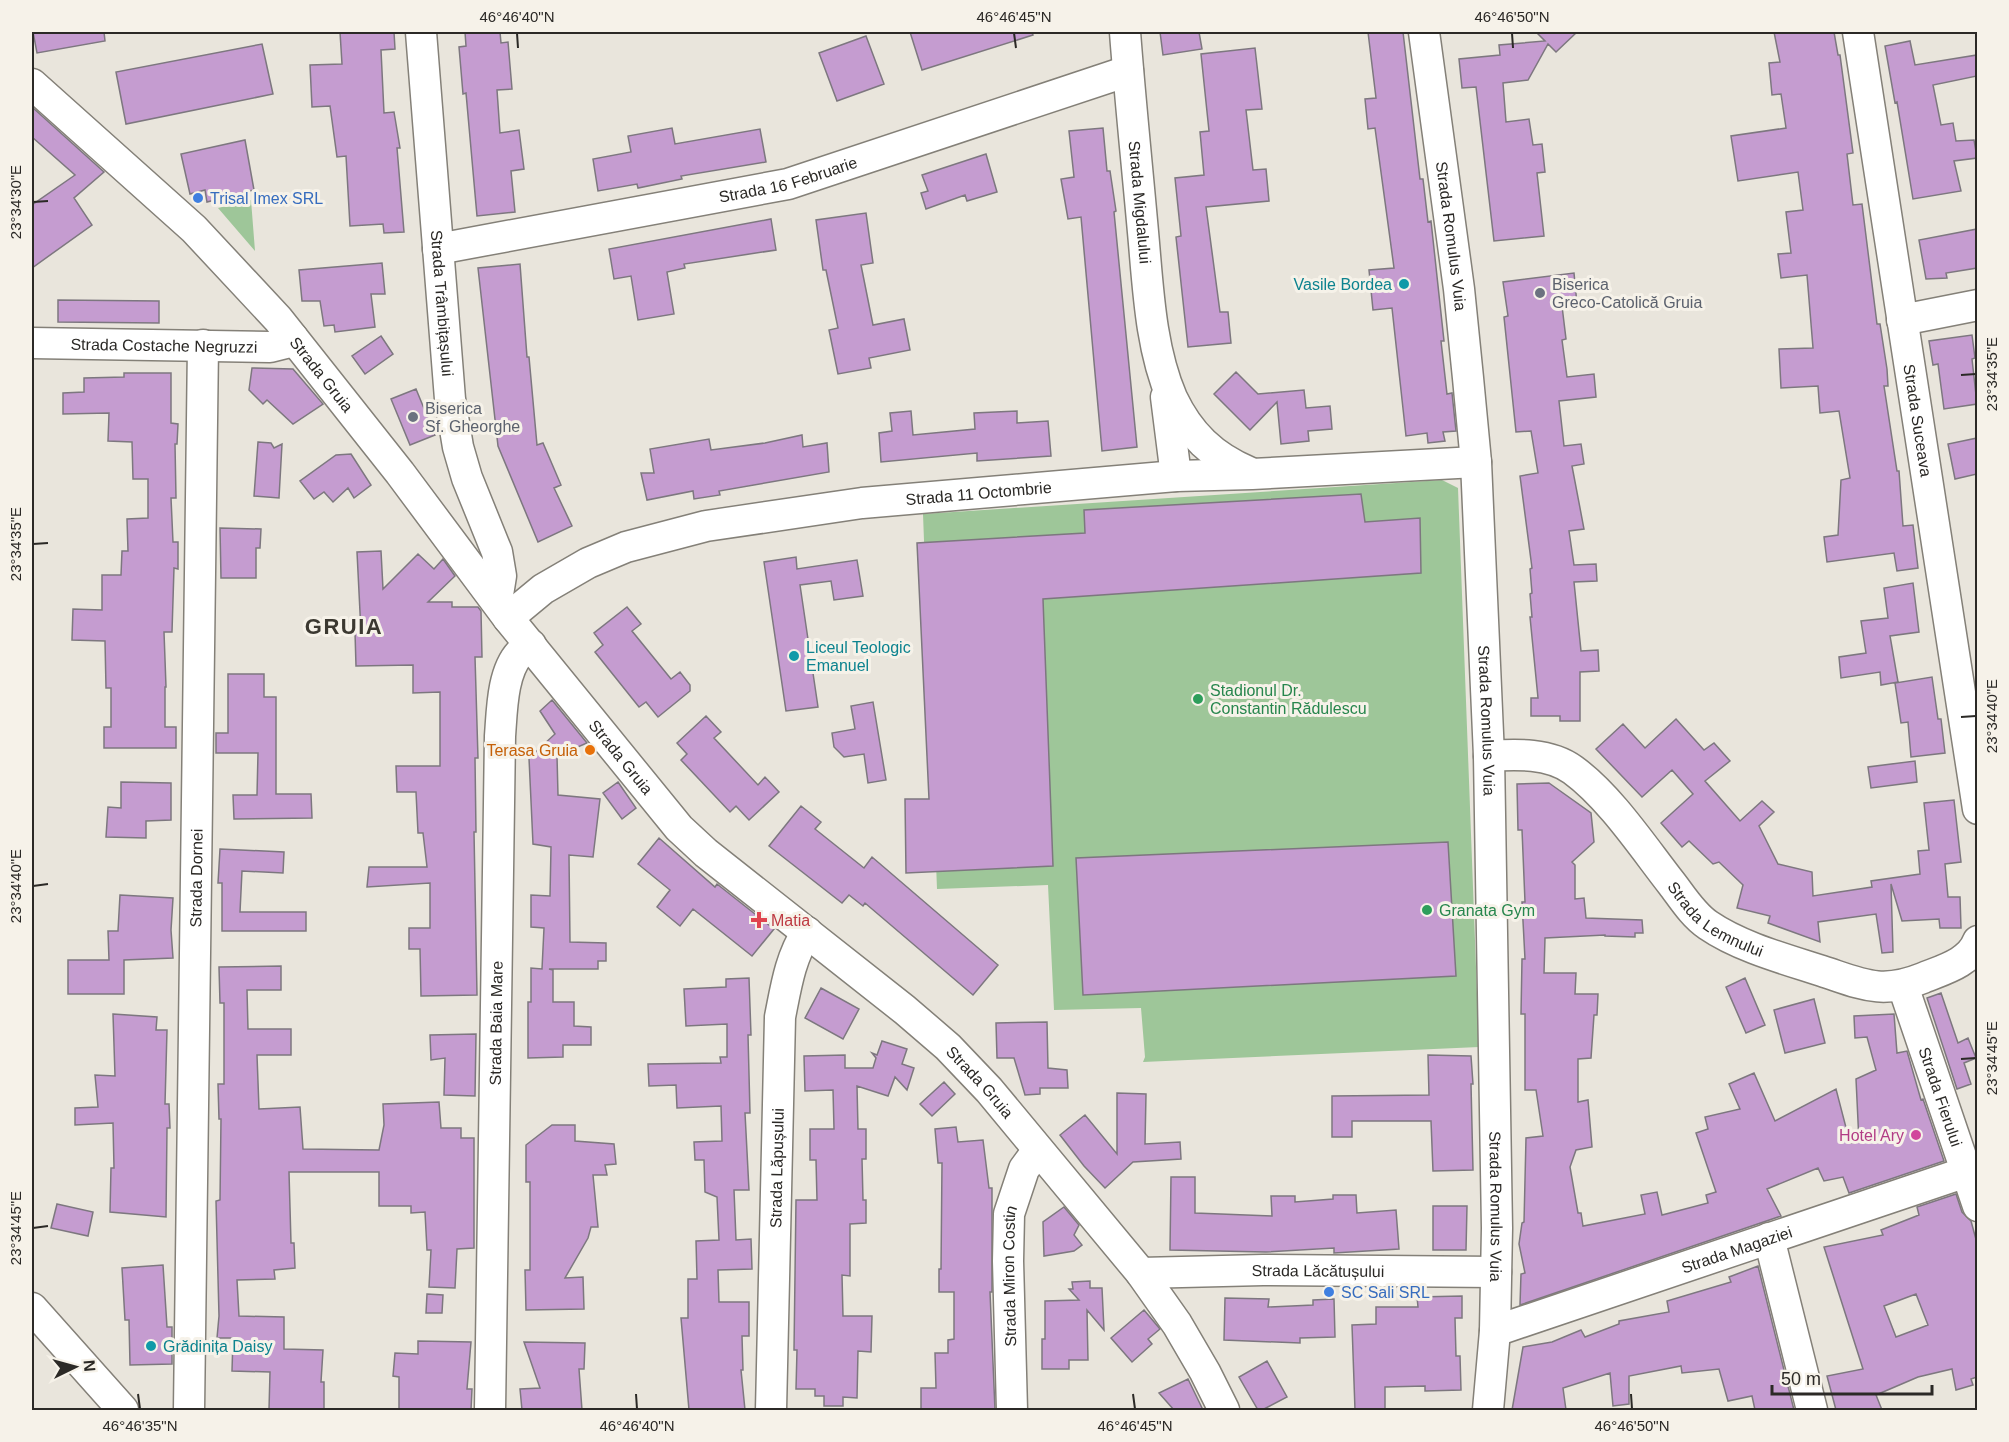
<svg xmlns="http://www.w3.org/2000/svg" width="2009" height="1442" font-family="Helvetica,sans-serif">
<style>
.green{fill:#9ec699}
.building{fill:#c59cd0;stroke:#7d777f;stroke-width:1.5;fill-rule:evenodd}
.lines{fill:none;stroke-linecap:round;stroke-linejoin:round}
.minor-casing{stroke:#848078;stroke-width:33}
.minor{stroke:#fff;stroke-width:30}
.ticks{fill:none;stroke:#2b2926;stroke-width:2}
.shop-dot{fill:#3f7fe0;stroke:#f6f2e9;stroke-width:2}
.culture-dot{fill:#0f9aa8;stroke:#f6f2e9;stroke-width:2}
.worship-dot{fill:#6b7280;stroke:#f6f2e9;stroke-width:2}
.leisure-dot{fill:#2e9e5b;stroke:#f6f2e9;stroke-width:2}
.food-dot{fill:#e8710a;stroke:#f6f2e9;stroke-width:2}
.health-dot{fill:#e0444e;stroke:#f6f2e9;stroke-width:2}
.hotel-dot{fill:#d1479c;stroke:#f6f2e9;stroke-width:2}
.labels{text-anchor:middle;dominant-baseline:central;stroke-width:6;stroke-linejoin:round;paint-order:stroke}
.street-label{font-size:16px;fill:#2b2926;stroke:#f6f2e9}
.shop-label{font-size:16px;fill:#366cbe;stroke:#f6f2e9;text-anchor:start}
.culture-label{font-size:16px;fill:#0d838f;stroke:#f6f2e9;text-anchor:start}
.worship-label{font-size:16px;fill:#5b616d;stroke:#f6f2e9;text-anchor:start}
.leisure-label{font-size:16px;fill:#27864d;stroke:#f6f2e9;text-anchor:start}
.food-label{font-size:16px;fill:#c56008;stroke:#f6f2e9;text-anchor:end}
.health-label{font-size:16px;fill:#be3a42;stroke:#f6f2e9;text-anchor:start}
.hotel-label{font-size:16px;fill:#b23c85;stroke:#f6f2e9;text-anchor:end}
.district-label{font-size:22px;font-weight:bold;letter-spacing:1.5px;fill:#3c3931;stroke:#f6f2e9}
.neatline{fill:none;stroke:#2b2926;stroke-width:2}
.ticks-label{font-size:15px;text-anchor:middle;fill:#2b2926}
</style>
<rect width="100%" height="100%" fill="#e9e5dc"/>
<path class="green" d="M251,200L255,251L218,208Z
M1442,480L1458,488L1479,1047L1143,1062L1145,1057L1141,1008L1054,1010L1048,885L937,889L923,514Z"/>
<path class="building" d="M33,32H104L105,41L37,53Z
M340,32H394L395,49L381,50L384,113L394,112L400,148H397L404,232L384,233L383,224L350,226L346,156L337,157L330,106L312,107L310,65L342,64Z
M465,32H500L501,43L508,42L512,89L497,90L500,133L519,130L524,169L511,171L515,212L477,216L466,93L463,94L459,47L466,46Z
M910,32H1032L1033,35L922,70Z
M1160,32H1199L1202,49L1163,55Z
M1368,32H1403L1420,179H1423L1428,222L1431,221L1444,341H1441L1447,394L1452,393L1456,431L1443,432L1445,441L1428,443L1427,433L1406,436L1392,308L1373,310L1369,270L1394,268L1375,128L1368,129L1365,99L1376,98Z
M1536,32H1577L1556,52L1548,44L1528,80L1503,83L1506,122L1529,119L1533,145L1542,144L1545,172L1537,173L1544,236L1494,241L1476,87L1462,88L1459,59L1500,55L1499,45L1545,41Z
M1774,32H1834L1838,55H1840L1853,153L1847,154L1853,205L1862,204L1877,324H1880L1887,369L1888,386H1884L1897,471H1899L1903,526L1913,525L1918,568L1897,571L1894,553L1827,562L1824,537L1838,535L1841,480L1850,478L1839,411L1820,413L1818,386L1781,388L1779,349L1813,348L1807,275L1781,278L1778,254L1791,253L1786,212L1803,210L1798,172L1738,181L1731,136L1786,128L1781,94L1772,95L1769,63L1780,62Z
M866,36L884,84L837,101L819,53Z
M1910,41L1915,65L1977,55V76L1933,85L1941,125L1953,123L1956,141L1974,140L1977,158L1954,161L1961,191L1913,199L1897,102L1895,103L1885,46Z
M262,44L273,94L126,124L116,72Z
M1255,48L1262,109L1246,110L1253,170L1266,169L1269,201L1206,207L1220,312H1228L1231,343L1188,347L1176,237L1181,236L1175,178L1204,175L1200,132L1209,131L1201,54Z
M32,107L104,172L74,198L92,225L32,268V205L75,175L32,137Z
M672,128L675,144L760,129L766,162L681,176L682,179L638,188L637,184L598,191L593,159L631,152L628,136Z
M1103,128L1107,171H1110L1116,211L1114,212L1137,447L1102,451L1081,217L1068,219L1061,179L1074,177L1069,131Z
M245,140L254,190L207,202L205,190L190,194L181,154Z
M986,154L997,192L967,201L965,195L926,209L921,193L928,191L922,175Z
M866,213L873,263L861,265L873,325L904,319L910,350L869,358L871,368L838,374L829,330L838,328L826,270H823L816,220Z
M771,219L776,250L684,264L685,268L667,272L674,314L638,320L631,276L614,279L609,249Z
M1977,229V268L1946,273L1947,278L1926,279L1919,240Z
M382,263L385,294H371L375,327L335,332L334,325L324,326L320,301H302L299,270Z
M520,264L527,357H529L537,445L543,443L561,485L554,488L572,526L538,542L498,446L478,268Z
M1574,273L1577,304L1562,306L1566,339L1562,340L1567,377L1594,374L1596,397L1559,401L1564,446L1581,444L1584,464L1572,466L1584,529L1569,531L1574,565L1596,564L1597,581L1574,582L1581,651L1598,650L1599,671L1580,672V721H1560V716H1531V698H1538L1530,617H1532L1530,594L1532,593L1530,569L1532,568L1520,476L1538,473L1531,431L1516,432L1504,317L1508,316L1503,282Z
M58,300L159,301V323L58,322Z
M1972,335L1975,358L1972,359L1977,404L1944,409L1938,364L1933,365L1929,341Z
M381,336L393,354L365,374L352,356Z
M252,368L293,369L323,404L293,424L267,400L263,404L249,390Z
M1236,372L1258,394L1304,390L1306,408L1330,406L1332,429L1308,431L1309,441L1281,444L1277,402L1250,430L1214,394Z
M124,373H171V423L178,424L177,444H175L176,498H171L173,542H178V569L174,568L172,632H164L166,687H165V727H176V748H104V727H111V688H106L105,641L72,640L73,609L102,610V575H121L122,551H128L127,519L148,518V479H133L132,442L108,441L109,413L63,414V393L84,392V378L124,377Z
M416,389L435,435L410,445L391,399Z
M911,411L913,435L975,429L974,413L1017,411V423L1048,421L1051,456L977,461V453L881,462L879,433L892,431L890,413Z
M802,435L803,447L827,443L829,472L719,491L720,495L694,499L693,491L647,500L641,473H654L650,449L709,439L711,450L765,443Z
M1977,438V474L1955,479L1948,444Z
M258,442L271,443L274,448L282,444L279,498L254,496Z
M351,454L371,485L354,498L348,488L333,502L324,492L314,499L300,481L336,455Z
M1361,494L1365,522L1420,518L1421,573L1043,599L1053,866L906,873L905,799H929L917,543L1085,533L1084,510Z
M220,528L261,529L260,548H256V578H221Z
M381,551L383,589L418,554L434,569L443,559L455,576L428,602H452V607H478L481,611L482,657H475L478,758H475L476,832H474L477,995L421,996L420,949H409V928H430V883L367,887L369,867H427L423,833H418L416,792H397L396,766H440V692L413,693V665L356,666L355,632H361L357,552Z
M796,557L797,569L857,560L863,596L834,600L831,581L800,585L818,707L786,711L764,562Z
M1913,583L1919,632L1890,636L1898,682L1881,685L1880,672L1841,678L1839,657L1866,653L1861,621L1888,618L1884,588Z
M627,607L641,624L632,631L671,679L680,672L690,685V691L658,717L646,702L639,707L595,652L603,645L594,633Z
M228,674H264V697H276V794H311L312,818L234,819L233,795H257L258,753H216V733H228Z
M1932,677L1938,719H1941L1945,753L1911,757L1908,722L1901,723L1895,683Z
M552,700L587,743L557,756L558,795L600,799L593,857L569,855L570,942L606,943V961H598V969H549L553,970V1002H574V1026L591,1027V1045H563V1057L528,1058V1002H531V968L542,969L544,928L531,927V895L550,896L551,847L533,844L529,758L555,734L540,711Z
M873,702L886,780L868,783L864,754L844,757L834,747L832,733L855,729L851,706Z
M706,716L721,732L714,738L758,785L765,777L779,792L749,820L736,806L730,812L681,760L687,754L677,743Z
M1676,719L1704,750L1714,743L1730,761L1705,781L1740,821L1762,801L1774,812L1759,826L1778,864L1812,872L1813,896L1872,887L1871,881L1920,874L1918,851L1929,850L1924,803L1954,800L1961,862L1945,864L1948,897H1960L1961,928H1940L1939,919L1902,921L1891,884L1893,952L1882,953L1876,914L1818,922L1820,942L1768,923L1770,916L1737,908L1743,885L1719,862L1713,864L1689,841L1682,847L1661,823L1693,794L1672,770L1642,797L1596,749L1623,724L1645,748Z
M1915,761L1917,782L1871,788L1868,767Z
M121,782L171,783V820L146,821V838L106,837L108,807L121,808Z
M618,782L636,808L622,819L603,793Z
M1549,783L1591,813L1594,842L1572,862L1575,865V899L1584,898L1586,918L1642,920L1643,933H1635V937L1605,936V935L1545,938L1544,973H1576L1575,994H1598L1597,1015H1594L1591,1058L1578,1059V1102L1588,1100L1592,1147L1576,1150L1570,1167L1578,1213H1581L1583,1226L1645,1214L1641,1195L1657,1192L1662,1215L1708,1203L1706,1195L1716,1192L1696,1133L1708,1129L1705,1117L1740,1109L1729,1084L1754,1073L1775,1121L1836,1089L1850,1143L1859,1142L1856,1079L1876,1070L1867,1037L1855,1038L1854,1016L1894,1014L1897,1053L1907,1051L1921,1100L1923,1099L1944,1161L1849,1193L1843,1177L1824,1181L1818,1168L1767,1189L1781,1216L1520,1305L1521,1274L1525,1273L1519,1244L1522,1223L1524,1222L1526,1138L1543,1136L1536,1090H1525V1014H1521L1522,959H1525L1522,902H1525L1522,830H1518L1517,784Z
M801,806L821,822L815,829L864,868L872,857L998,965L973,995L865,903L863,906L849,895L842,903L769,846Z
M659,838L715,887L717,884L774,929L752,956L693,909L680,926L657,907L670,890L638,864Z
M1448,842L1456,976L1083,995L1076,858Z
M220,849L284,852L283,873L242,871L240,912H306V931H222V883H218Z
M120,895L173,898L171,930L173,958L124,960V994H68V960H109L108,931H118Z
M281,966V990H247L248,1029H291V1055H257L259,1109L300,1107L303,1149L379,1150L384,1125L383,1104L439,1102L441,1128H461V1138H474V1248L457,1249L455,1288L429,1287L431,1250H427L425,1212L411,1213V1206H379V1172H289L291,1243H294L295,1268L274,1270L275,1279L237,1280L239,1316L284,1317V1349L323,1350L321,1382H324V1410H269L270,1372L232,1371L233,1338H217L219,1316L216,1201L220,1200L221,1119H219L218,1084H224V1003H220L219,967Z
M749,978L751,1035H748L750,1113H745L749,1190H734L736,1240L751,1239L752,1269L718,1270L719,1302H749V1336H742L743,1370H741L745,1410H689L681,1318H688V1279H697L696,1241L719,1240L717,1197L705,1192L704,1160H695L694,1142L722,1141L721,1106L677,1108L676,1085L649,1086L648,1064L721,1063L720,1057H727V1024L686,1026L684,989L726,987V979Z
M1745,978L1765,1025L1746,1033L1726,987Z
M821,988L859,1009L843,1039L805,1018Z
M1941,993L1958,1043L1968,1038L1976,1058L1964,1063L1971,1084L1957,1089L1927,998Z
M1814,999L1825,1043L1785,1053L1774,1010Z
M113,1014L157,1017L156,1030H167L165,1104H169L170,1128H167L166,1217L110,1212L111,1168H114L113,1123L75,1125V1108L98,1107L95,1075L115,1076Z
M1047,1022L1048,1068L1067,1070L1068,1088H1040V1094L1025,1095L1014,1058H997L996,1023Z
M476,1034L475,1096L444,1095L445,1058L431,1060L430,1035Z
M882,1041L907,1049L902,1064L914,1068L907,1090L895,1077L888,1096L857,1086L858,1129H866V1159H862L863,1200H866V1223L850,1224V1276L842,1275L843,1316H872L871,1352L858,1351L857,1398L843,1397V1406H824V1396H815V1389H796L797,1350H794L796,1200H817L816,1160H810V1129H834L833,1090L805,1091L804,1056L845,1055V1068H873L876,1058L872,1053L877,1055Z
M1428,1055L1471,1056L1473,1084H1471L1473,1170L1433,1171L1431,1121H1352V1137H1332V1096L1429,1095Z
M944,1082L955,1094L932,1116L920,1104Z
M1117,1093L1146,1094L1145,1144L1180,1142L1181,1159L1133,1162L1105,1188L1084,1166L1060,1135L1085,1115L1117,1154Z
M552,1125H575V1141L614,1144L616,1164L605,1165L607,1175H593L598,1227H591L588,1238L565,1278L583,1277L584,1309L526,1310L525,1270H530V1182H526V1145Z
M956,1127L958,1142L983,1140L989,1188H992V1292H990L995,1410H921V1388H936L935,1353H948V1340L954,1339V1292H939V1269H941L942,1163H938L935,1129Z
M1171,1177H1195V1213L1272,1216L1271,1196H1295V1202L1333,1199V1195H1356L1357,1213L1396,1210L1399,1249L1334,1253V1248L1266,1252L1170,1250Z
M1956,1194L1962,1212L1971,1221L1977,1243V1377L1971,1379L1973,1385L1956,1390L1952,1369L1918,1377L1876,1395L1882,1410H1836L1827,1376L1863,1369L1824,1247L1883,1235L1881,1230L1919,1215L1917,1207ZM1916,1294L1928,1325L1896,1337L1884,1306Z
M57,1204L93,1212L88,1236L51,1228Z
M1433,1206H1467L1466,1250H1433Z
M1064,1207L1079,1225L1074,1235L1082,1245L1074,1251L1044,1256L1043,1222Z
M163,1265L167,1327H172V1364L130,1365L129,1320H125L122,1268Z
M1758,1266L1794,1410H1755L1752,1396L1728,1401L1719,1369L1682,1373L1681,1366L1629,1376V1404L1613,1406L1610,1373L1563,1388L1566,1410H1512L1523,1347L1552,1342L1581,1330L1585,1337L1619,1324V1321L1669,1312L1667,1301L1731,1282L1729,1277Z
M1090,1281V1288H1102L1104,1330L1087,1310L1088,1360H1069V1369H1042V1339H1045V1301L1079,1300L1069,1289H1073L1072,1282Z
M427,1294L443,1295L442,1313H426Z
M1462,1296V1318H1455L1456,1356H1460L1461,1390L1425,1391V1386L1385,1387V1410H1355L1352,1325L1376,1324V1307H1418L1417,1297Z
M1225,1298L1269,1299L1268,1307L1313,1305V1300L1334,1299L1335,1337L1300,1338V1343L1224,1340Z
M1144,1310L1160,1329L1148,1339L1152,1344L1132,1362L1111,1338Z
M418,1341L471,1342L467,1389H472L471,1410H399V1377L393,1376L395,1353L418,1354Z
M524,1342L585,1343L584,1369H579L582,1410H522L520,1389L540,1388Z
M1267,1361L1287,1397L1262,1410H1258L1239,1377Z
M1188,1379L1203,1410H1174L1159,1393Z"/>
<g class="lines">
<defs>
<g id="minor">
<path id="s1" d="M421,32L450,399L458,447L467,478L497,552L501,576L497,601"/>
<path id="s2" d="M1125,32C1130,98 1137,165 1143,232C1148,286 1150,347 1172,398C1189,434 1213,457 1249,472"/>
<path id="s3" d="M1424,32L1459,289L1468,378L1476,462L1489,756L1497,1228L1495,1331L1488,1410"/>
<path id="s4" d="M1858,32L1978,809"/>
<path id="s5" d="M32,84L194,229L278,319L400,473L508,618L679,828L706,853L905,1010L948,1047L989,1090L1141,1273L1177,1324L1205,1372L1224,1410"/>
<path id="s6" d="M438,249L788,184L1128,71"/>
<path d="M1902,320L1978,305"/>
<path id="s7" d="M32,343L270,347L286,343L293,338"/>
<path d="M1166,397L1176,476"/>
<path id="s8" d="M508,618L543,589L588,563L626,547L706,526L862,503L1176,476L1252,474L1476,462"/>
<path id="s9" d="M1489,756C1516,754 1550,753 1573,770C1610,797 1643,847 1672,884C1682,897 1693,915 1708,925C1740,947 1785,959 1822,971C1862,984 1881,995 1923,978C1942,970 1970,963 1978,941"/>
<path id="s10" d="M1903,986L1978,1206"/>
<path d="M1769,1238L1812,1410"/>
<path id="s11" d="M1141,1273L1263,1270L1496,1272"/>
<path d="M32,1308L123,1410"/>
<path id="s12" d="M1495,1331L1978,1168"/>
<path id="s13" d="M189,1410L203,345"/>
<path id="s14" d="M490,1410L500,736C502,711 502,672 520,653C522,650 528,647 531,645"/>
<path id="s15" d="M771,1410L780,1017C786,987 790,958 807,932"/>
<path id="s16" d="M1012,1410L1008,1261L1009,1214L1024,1169L1038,1150"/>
</g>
</defs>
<use href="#minor" class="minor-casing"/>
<use href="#minor" class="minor"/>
</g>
<path class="ticks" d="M517,33L518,48M1014,33L1016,48M1512,33L1513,48M33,202L48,201M1961,375L1976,374M33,544L48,543M1961,717L1976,716M33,886L48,884M1961,1059L1976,1058M33,1228L48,1226M138,1394L140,1409M636,1394L637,1409M1133,1394L1135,1409M1631,1394L1632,1409"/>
<g class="shop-dot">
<circle cx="198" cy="198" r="6"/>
<circle cx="1329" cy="1292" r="6"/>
</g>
<g class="culture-dot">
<circle cx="1404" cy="284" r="6"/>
<circle cx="794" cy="656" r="6"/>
<circle cx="151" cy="1346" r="6"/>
</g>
<g class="worship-dot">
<circle cx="1540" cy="293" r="6"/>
<circle cx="413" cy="417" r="6"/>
</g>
<g class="leisure-dot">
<circle cx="1198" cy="699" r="6"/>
<circle cx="1427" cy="910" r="6"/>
</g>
<circle class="food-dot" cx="590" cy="750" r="6"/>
<path class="health-dot" d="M756 911h6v6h6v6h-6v6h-6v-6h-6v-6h6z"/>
<circle class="hotel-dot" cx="1916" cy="1135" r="6"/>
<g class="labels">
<g class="street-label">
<text stroke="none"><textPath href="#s6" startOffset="357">Strada 16 Februarie</textPath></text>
<text stroke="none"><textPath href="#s2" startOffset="171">Strada Migdalului</textPath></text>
<text stroke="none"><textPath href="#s3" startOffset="206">Strada Romulus Vuia</textPath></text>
<text stroke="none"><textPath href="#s1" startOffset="272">Strada Trâmbițașului</textPath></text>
<text stroke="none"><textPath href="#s7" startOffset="132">Strada Costache Negruzzi</textPath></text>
<text stroke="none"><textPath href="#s5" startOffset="411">Strada Gruia</textPath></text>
<text stroke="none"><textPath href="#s4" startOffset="393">Strada Suceava</textPath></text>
<text stroke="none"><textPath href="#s8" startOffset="496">Strada 11 Octombrie</textPath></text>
<text stroke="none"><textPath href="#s3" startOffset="692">Strada Romulus Vuia</textPath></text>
<text stroke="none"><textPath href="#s5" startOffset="897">Strada Gruia</textPath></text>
<text stroke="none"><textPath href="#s13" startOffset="532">Strada Dornei</textPath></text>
<text stroke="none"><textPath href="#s9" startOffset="296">Strada Lemnului</textPath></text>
<text stroke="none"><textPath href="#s14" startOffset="387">Strada Baia Mare</textPath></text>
<text stroke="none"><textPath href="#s5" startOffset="1383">Strada Gruia</textPath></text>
<text stroke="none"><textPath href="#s10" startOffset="117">Strada Fierului</textPath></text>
<text stroke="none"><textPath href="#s15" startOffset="242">Strada Lăpușului</textPath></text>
<text stroke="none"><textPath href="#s3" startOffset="1178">Strada Romulus Vuia</textPath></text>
<text stroke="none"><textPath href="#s12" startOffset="255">Strada Magaziei</textPath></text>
<text stroke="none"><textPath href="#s11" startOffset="177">Strada Lăcătușului</textPath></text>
<text stroke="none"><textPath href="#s16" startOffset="134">Strada Miron Costin</textPath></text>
</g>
<g class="shop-label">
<text x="210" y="198">Trisal Imex SRL</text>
<text x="1341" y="1292">SC Sali SRL</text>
</g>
<g class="culture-label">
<text x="1392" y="284" text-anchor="end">Vasile Bordea</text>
<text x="806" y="647">Liceul Teologic<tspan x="806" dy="18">Emanuel</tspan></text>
<text x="163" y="1346">Grădinița Daisy</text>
</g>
<g class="worship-label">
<text x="1552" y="284">Biserica<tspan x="1552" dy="18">Greco-Catolică Gruia</tspan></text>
<text x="425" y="408">Biserica<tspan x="425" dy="18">Sf. Gheorghe</tspan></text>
</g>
<g class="leisure-label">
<text x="1210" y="690">Stadionul Dr.<tspan x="1210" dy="18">Constantin Rădulescu</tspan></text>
<text x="1439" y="910">Granata Gym</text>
</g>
<g class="food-label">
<text x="578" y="750">Terasa Gruia</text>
</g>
<g class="health-label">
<text x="771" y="920">Matia</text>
</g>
<g class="hotel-label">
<text x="1904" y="1135">Hotel Ary</text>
</g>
<g class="district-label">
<text x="344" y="626">GRUIA</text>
</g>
</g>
<rect width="2009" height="1442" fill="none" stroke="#f6f2e9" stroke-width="66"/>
<g transform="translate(75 1367) rotate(85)" stroke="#f6f2e9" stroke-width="4.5" paint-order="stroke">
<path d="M0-4.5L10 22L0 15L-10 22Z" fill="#2b2926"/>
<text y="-9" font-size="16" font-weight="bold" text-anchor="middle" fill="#2b2926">N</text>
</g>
<path d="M1772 1385v9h160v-9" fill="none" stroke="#2b2926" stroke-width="3"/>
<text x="1781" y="1385" font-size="18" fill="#2b2926" stroke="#f6f2e9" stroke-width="4.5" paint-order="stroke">50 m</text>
<rect x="33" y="33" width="1943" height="1376" class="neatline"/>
<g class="ticks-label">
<text x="517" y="22">46°46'40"N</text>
<text x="1014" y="22">46°46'45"N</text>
<text x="1512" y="22">46°46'50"N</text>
<text transform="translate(16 202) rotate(-90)" y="5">23°34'30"E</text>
<text transform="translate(1992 374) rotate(-90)" y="5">23°34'35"E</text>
<text transform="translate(16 544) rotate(-90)" y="5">23°34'35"E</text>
<text transform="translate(1992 716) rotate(-90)" y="5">23°34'40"E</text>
<text transform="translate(16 886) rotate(-90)" y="5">23°34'40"E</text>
<text transform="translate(1992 1058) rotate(-90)" y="5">23°34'45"E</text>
<text transform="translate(16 1228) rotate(-90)" y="5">23°34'45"E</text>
<text x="140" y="1431">46°46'35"N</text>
<text x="637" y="1431">46°46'40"N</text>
<text x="1135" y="1431">46°46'45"N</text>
<text x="1632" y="1431">46°46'50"N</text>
</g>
</svg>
